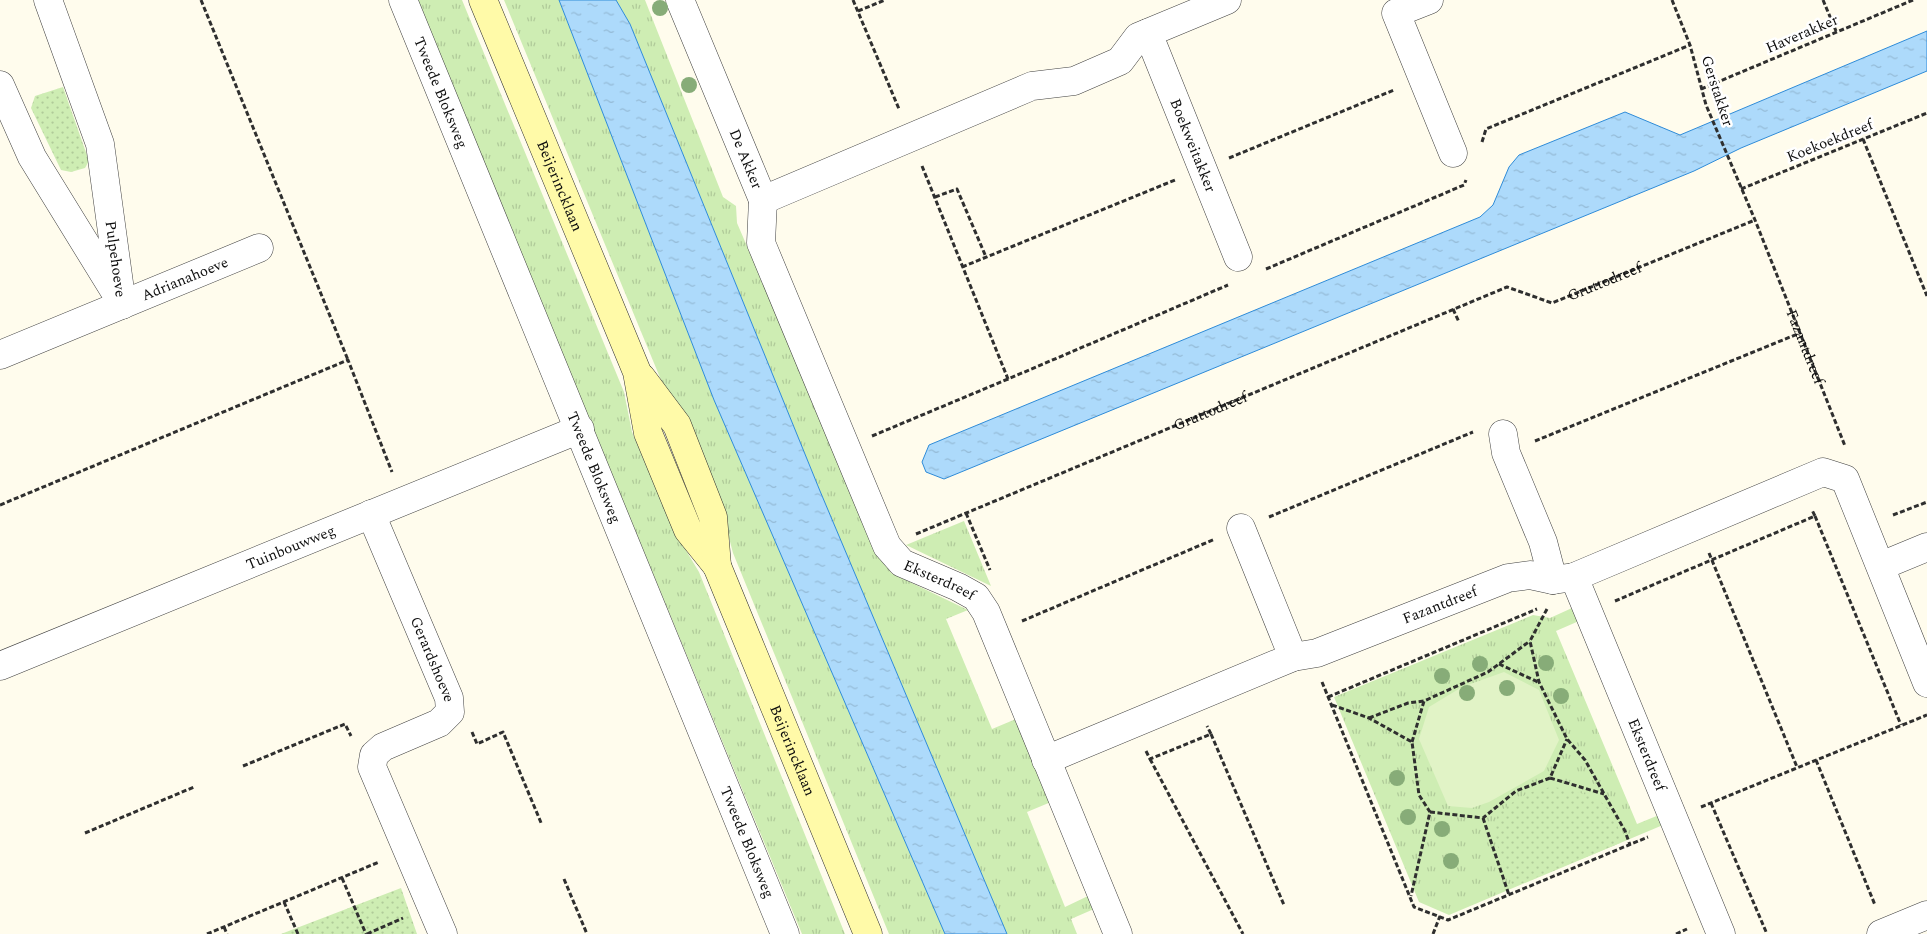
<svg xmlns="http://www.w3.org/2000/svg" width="1927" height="934" font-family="Spectral,serif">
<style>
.grass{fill:url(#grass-tufts)}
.park{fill:url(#park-dots)}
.pitch{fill:#e1f3c6}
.water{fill:url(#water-ripples);stroke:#2e8bd8}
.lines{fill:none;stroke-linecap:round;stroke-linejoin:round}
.minor-casing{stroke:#404040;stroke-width:29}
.secondary-casing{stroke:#2f2f2f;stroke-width:29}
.path{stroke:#2f2f2f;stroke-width:3;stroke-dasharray:5 2.5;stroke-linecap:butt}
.minor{stroke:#fff;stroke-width:28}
.secondary{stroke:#fffaa8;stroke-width:28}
.tree{fill:#87ac78}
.labels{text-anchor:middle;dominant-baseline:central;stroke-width:5;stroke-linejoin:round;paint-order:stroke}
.street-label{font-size:15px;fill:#0d0d0d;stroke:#fff}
</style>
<defs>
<pattern id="grass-tufts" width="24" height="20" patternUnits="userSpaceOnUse" patternTransform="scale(1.25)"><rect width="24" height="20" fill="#ceedb3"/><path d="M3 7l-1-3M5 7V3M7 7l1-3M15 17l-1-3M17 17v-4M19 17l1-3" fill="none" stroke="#b0ca99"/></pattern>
<pattern id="park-dots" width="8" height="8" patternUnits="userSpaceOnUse" patternTransform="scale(1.25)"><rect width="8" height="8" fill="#ceedb3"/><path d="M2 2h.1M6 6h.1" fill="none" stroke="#b0ca99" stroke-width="1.8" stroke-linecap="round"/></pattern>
<pattern id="water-ripples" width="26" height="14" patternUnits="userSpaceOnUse" patternTransform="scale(1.25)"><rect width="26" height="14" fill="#addafb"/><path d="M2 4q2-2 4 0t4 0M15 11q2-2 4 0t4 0" fill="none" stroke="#94bad6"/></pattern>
</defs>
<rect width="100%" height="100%" fill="#fffced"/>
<path class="grass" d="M416,0H462L624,392L632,432L673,529L699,572L845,934H802Z
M504,0H559L714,400L945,934H889L733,553C718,493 695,433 661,380Z
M616,0H645L723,197L736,206L737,223L850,485L891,573L968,610L946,619L992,729L1016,719L1051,802L1027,812L1065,907L1088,896L1094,909L1071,919L1077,934H1007L820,491L630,24Z
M964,521L991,586L906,545Z
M1572,608L1579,621L1556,631L1637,824L1659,815L1663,825L1449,915L1419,902L1334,697L1533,615L1550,618Z"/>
<path class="park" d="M63,87L89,161L85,168L71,172L61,170L31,108L35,96Z
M1554,787C1589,793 1620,801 1620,843L1513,887L1495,839L1497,815C1514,799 1531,789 1554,787Z
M401,888L417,934H281Z"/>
<path class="pitch" d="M1504,672L1539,690L1559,740L1544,771L1489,802L1472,808L1448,806L1419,739L1429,707L1462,687Z"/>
<path class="water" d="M559,0H616L630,24L820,491L1007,934H945L714,400Z
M1927,31V71L1741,148L1694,171L944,479L926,472L922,462L929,445L1480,217L1493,205L1509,167L1519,155L1625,112L1680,135Z"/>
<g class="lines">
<defs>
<g id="minor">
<path id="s3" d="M48,0L100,144L122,305"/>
<path id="s4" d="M403,0L785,934"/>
<path id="s5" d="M680,0L763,200L1032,86L1074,81L1120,61L1138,37L1227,0"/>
<path d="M1429,0L1396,13L1453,153"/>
<path id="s6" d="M1148,33L1238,257"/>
<path d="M0,85L32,157L117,295"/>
<path id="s7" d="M763,200L761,243L887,546L902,563L958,587L976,597L986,612L1118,934"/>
<path id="s8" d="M0,355L259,248"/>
<path d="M1503,434L1506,453L1543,542L1553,580"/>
<path id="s9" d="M371,514L449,698L450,712L439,723L383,747L374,755L372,767L443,934"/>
<path d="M1241,528L1293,657"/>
<path d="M1881,566L1927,547"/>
<path id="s10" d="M1574,577L1721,934"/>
<path id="s11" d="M0,666L580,429"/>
<path id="s12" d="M1046,760L1293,657L1317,653L1508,578L1530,575L1553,580L1574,577L1823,472L1845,479L1927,683"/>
<path d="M1881,934L1927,915"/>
</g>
<g id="secondary">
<path id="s13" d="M483,0L637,372L648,433L688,530L717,566L868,934"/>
<path d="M641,377L677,425L713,517L717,566"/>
</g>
</defs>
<use href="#minor" class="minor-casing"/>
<use href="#secondary" class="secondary-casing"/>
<g class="path">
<path d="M201,0L348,360"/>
<path d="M853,0L899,109"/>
<path id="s1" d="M1672,0L1690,45L1706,105L1755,220L1845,446"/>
<path d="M1823,0L1836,31"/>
<path d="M858,11L885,0"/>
<path d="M1701,89L1913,0"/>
<path d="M1863,139L1927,296"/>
<path d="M1482,142L1486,129L1690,45"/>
<path d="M1229,158L1394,90"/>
<path d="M922,166L1008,379L1228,285"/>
<path d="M1741,189L1927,113"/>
<path d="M935,197L957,189L986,257"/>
<path d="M962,267L1175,180"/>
<path d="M1266,269L1464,185L1466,180"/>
<path d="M1453,309L1459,322"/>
<path d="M872,436L1008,379"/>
<path d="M1535,441L1800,333"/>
<path d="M0,505L348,360L392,472"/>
<path d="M966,513L990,570"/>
<path d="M1893,515L1927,502"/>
<path d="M1815,516L1901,725"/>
<path d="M1269,517L1473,432"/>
<path id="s2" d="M916,534L1507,287L1552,303L1755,220"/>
<path d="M1709,553L1797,767"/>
<path d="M1615,601L1815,516L1812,510"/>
<path d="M1547,609L1530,641L1539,682L1567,739L1585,760L1625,831L1630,845"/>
<path d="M1022,621L1215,539"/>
<path d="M1499,664L1538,682"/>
<path d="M1322,682L1414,907L1448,920L1648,837"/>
<path d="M1328,697L1537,609"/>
<path d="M1332,705L1369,718L1412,742L1419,795L1430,812L1411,896"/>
<path d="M1369,718L1408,703L1424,701"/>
<path d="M472,732L477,744L503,732L542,825"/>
<path d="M1211,734L1284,905"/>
<path d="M1412,742L1424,701L1488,672L1530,641"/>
<path d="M1146,751L1150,759L1211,734L1207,726"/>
<path d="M1150,759L1243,934"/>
<path d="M1816,760L1875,905"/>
<path d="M243,766L345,724L351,736"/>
<path d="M1550,778L1604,794"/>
<path d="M1711,803L1767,934"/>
<path d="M1701,807L1927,715"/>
<path d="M1430,812L1483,818L1516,791L1550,778L1567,739"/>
<path d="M1483,818L1509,895"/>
<path d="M85,833L194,787"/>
<path d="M342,878L366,934"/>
<path d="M564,879L587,934"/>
<path d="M284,902L298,934"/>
<path d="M224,927L227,934"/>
<path d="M207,934L379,862"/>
<path d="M367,934L403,918"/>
<path d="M1433,934L1440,916"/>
<path d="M1676,934L1687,929"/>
</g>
<use href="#minor" class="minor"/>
<use href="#secondary" class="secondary"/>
</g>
<g class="tree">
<circle cx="660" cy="8" r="8"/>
<circle cx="689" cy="85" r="8"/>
<circle cx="1546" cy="663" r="8"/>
<circle cx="1480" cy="664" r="8"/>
<circle cx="1442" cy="676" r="8"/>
<circle cx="1507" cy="688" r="8"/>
<circle cx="1467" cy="693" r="8"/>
<circle cx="1561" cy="696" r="8"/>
<circle cx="1397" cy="778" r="8"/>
<circle cx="1408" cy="817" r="8"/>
<circle cx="1442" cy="829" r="8"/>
<circle cx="1451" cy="861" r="8"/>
</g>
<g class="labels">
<g class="street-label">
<text transform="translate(1802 34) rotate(-23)">Haverakker</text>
<text transform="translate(1717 91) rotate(72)">Gerstakker</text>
<text stroke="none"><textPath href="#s4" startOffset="100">Tweede Bloksweg</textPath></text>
<text transform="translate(1830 141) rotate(-22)">Koekoekdreef</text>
<text stroke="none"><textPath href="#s6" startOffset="121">Boekweitakker</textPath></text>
<text stroke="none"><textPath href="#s5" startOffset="172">De Akker</textPath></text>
<text stroke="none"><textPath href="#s13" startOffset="201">Beijerincklaan</textPath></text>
<text stroke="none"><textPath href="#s3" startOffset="269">Pulpehoeve</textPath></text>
<text stroke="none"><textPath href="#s8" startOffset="200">Adrianahoeve</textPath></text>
<text stroke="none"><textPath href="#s2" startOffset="745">Gruttodreef</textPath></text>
<text stroke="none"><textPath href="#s1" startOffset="372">Fazantdreef</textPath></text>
<text stroke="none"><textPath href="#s2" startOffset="319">Gruttodreef</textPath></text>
<text stroke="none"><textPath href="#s4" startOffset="505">Tweede Bloksweg</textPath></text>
<text stroke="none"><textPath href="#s11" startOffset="314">Tuinbouwweg</textPath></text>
<text stroke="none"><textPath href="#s7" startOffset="435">Eksterdreef</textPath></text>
<text stroke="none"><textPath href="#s12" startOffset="424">Fazantdreef</textPath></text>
<text stroke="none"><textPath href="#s9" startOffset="158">Gerardshoeve</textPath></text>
<text stroke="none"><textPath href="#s13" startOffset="815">Beijerincklaan</textPath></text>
<text stroke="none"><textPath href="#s10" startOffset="192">Eksterdreef</textPath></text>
<text stroke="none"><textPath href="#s4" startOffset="910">Tweede Bloksweg</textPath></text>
</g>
</g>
</svg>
